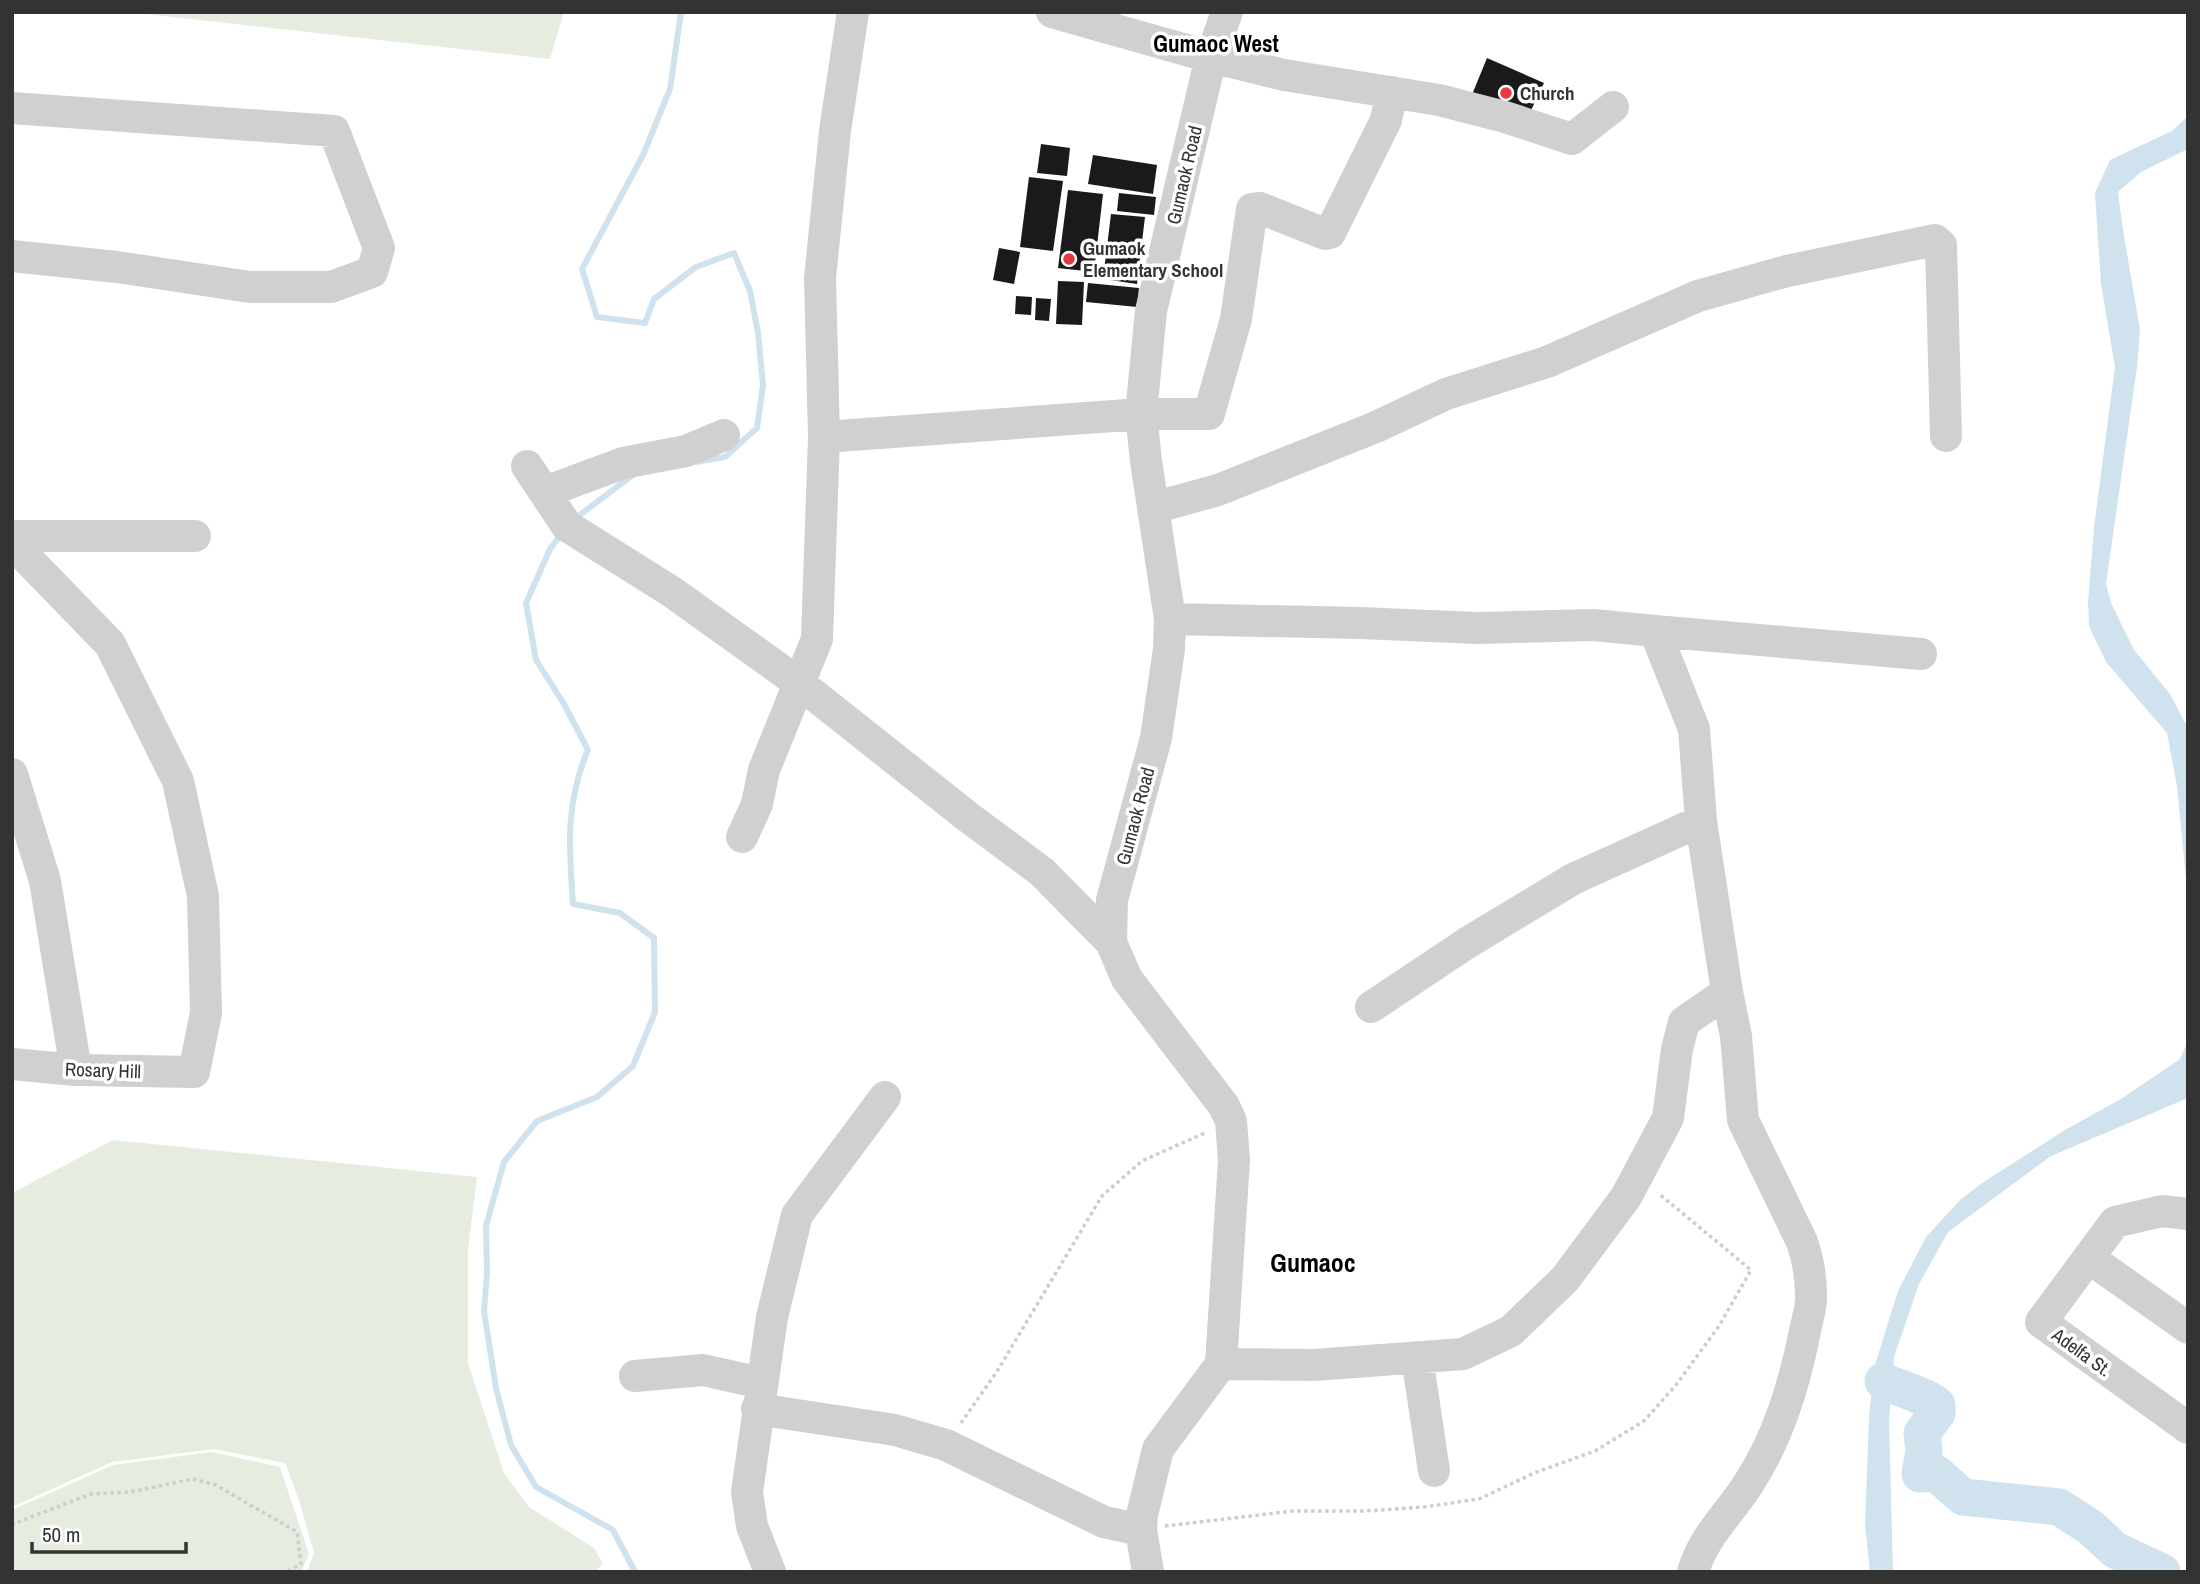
<svg xmlns="http://www.w3.org/2000/svg" width="2200" height="1584" font-family="'Archivo Narrow',sans-serif">
<style>
.green{fill:#e6ecdf}
.water{fill:#cfe2ee}
.lines{fill:none;stroke-linecap:round;stroke-linejoin:round}
.stream{stroke:#cfe2ee;stroke-width:6}
.river{stroke:#cfe2ee;stroke-width:37}
.building{fill:#1a1a1a}
.path{stroke:#cdcdcd;stroke-width:3.5;stroke-dasharray:3.5 3.5;stroke-linecap:butt}
.minor{stroke:#d0d0d0;stroke-width:32}
.poi-dot{fill:#e63946;stroke:#fff;stroke-width:2.5}
.labels{text-anchor:middle;dominant-baseline:central;stroke-width:7;stroke-linejoin:round;paint-order:stroke}
.poi-label{font-size:19px;font-weight:bold;fill:#333;stroke:#fff;text-anchor:start}
.street-label{font-size:19px;fill:#333;stroke:#fff}
.quarter-label{font-size:23px;font-weight:bold;fill:#000;stroke:#fff}
.district-label{font-size:26px;font-weight:bold;fill:#000;stroke:#fff}
</style>
<rect width="100%" height="100%" fill="#fff"/>
<path class="green" d="M127,12H564L550,59Z
M113,1140L477,1177L468,1249V1363L504,1473L529,1507L594,1548L603,1564L594,1572H307L314,1553L299,1500L285,1463L214,1449L112,1462L12,1507V1193Z
M212,1452L280,1467L309,1554L301,1572H12V1510L113,1465Z"/>
<path class="water" d="M2188,116V149L2141,172L2118,192L2123,230L2140,330L2137,367L2106,584L2112,605L2134,650L2170,694L2188,728V900L2177,786L2167,733L2106,662L2089,626L2088,602L2094,527L2115,367L2101,284L2095,193L2110,160L2172,131Z
M2188,1041V1098L2051,1156L1948,1232L1919,1284L1894,1357L1889,1421L1893,1572H1870L1865,1524L1869,1417L1874,1368L1898,1291L1926,1237L1961,1199L1985,1181L2065,1130L2121,1099L2180,1059Z"/>
<g class="lines">
<path class="stream" d="M681,12L670,89L643,155L582,269L597,317L645,323L654,299L696,267L734,253L750,291L758,333L763,385L757,428L725,457L696,462
M573,520L634,474
M562,533L550,549L526,603L536,660L564,704L588,750C565,804 569,847 573,904L620,913L654,938L655,1012L633,1066L597,1097L537,1121L504,1162L486,1226L487,1273L484,1311L496,1388L511,1445L536,1487L613,1530L635,1572"/>
<path class="river" d="M1883,1381C1896,1387 1929,1397 1937,1405V1413L1922,1433L1924,1451L1920,1474L1936,1473L1963,1497L2059,1507L2090,1527L2115,1550L2162,1572"/>
</g>
<path class="building" d="M1487,58L1544,83L1526,121L1469,102Z
M1041,144L1070,148L1067,176L1037,173Z
M1093,155L1157,165L1153,194L1088,184Z
M1029,177L1063,181L1053,251L1020,247Z
M1068,190L1103,194L1094,272L1058,268Z
M1119,193L1156,197L1154,215L1117,211Z
M1111,214L1145,217L1137,284L1103,279Z
M999,248L1020,252L1014,284L993,280Z
M1058,281L1084,282L1082,325L1056,324Z
M1088,283L1139,288L1137,307L1086,302Z
M1016,296L1032,297L1031,315L1015,314Z
M1036,298L1051,299L1049,321L1035,320Z"/>
<g class="lines">
<path class="path" d="M961,1423L996,1373L1102,1196L1142,1161L1207,1132
M12,1526L15,1523L91,1494L130,1492L193,1479L216,1485L297,1532L301,1564L286,1572
M1165,1526L1293,1511H1365L1424,1507L1479,1499L1534,1473L1595,1451L1644,1421L1676,1385L1719,1326L1751,1270L1658,1193"/>
<path class="minor" d="M1052,12L1211,57L1284,75L1439,100L1505,117L1572,139L1613,107
M12,108L334,131L379,248L372,272L331,287H250L117,267L12,256
M824,437L1141,414H1209L1236,319L1252,209L1260,208L1325,234L1330,233L1386,120L1392,92
M527,466L567,526L672,592L799,683L968,817L1042,872L1111,942
M545,492L623,463L686,451L724,435
M1153,508L1218,490L1376,427L1446,394L1547,362L1698,296L1787,271L1935,240L1941,245L1946,436
M12,536H195
M12,543L110,644L178,781L203,896L206,1013L194,1072L76,1070L12,1064
M1170,619L1360,623L1478,628L1594,625L1655,631L1694,729L1701,821L1727,992L1684,1022L1677,1049L1668,1118L1626,1197L1565,1279L1511,1331L1463,1354L1314,1365L1221,1364
M1655,631L1921,654
M12,774L45,881L76,1070
M742,837L757,804L764,770L817,639L824,437L820,278L835,131L853,12
M1371,1007L1467,943L1573,879L1701,821
M2188,1214L2162,1211L2115,1222L2041,1322L2188,1428
M2089,1258L2188,1328
M1417,1357L1434,1471
M635,1376L703,1370L761,1383
M757,1409L895,1430L946,1445L1104,1522L1141,1530
M770,1572L752,1526L747,1492L772,1317L797,1215L885,1097
M1148,1572L1141,1530L1142,1515L1158,1449L1221,1364L1234,1160L1231,1121L1224,1106L1127,979L1111,942L1112,900L1156,738L1169,649L1170,619L1146,461L1141,414L1151,311L1211,57L1227,12
M1693,1572C1703,1537 1728,1515 1747,1486C1778,1439 1794,1386 1805,1331C1807,1320 1812,1306 1811,1295C1811,1276 1808,1259 1802,1242L1743,1120L1736,1036L1727,992"/>
</g>
<g class="poi-dot">
<circle cx="1506" cy="93" r="7"/>
<circle cx="1069" cy="259" r="7"/>
</g>
<g class="labels">
<g class="poi-label">
<text x="1520" y="93">Church</text>
<text x="1083" y="248">Gumaok<tspan x="1083" dy="22">Elementary School</tspan></text>
</g>
<g class="street-label">
<text transform="translate(1184 175) rotate(-77)">Gumaok Road</text>
<text transform="translate(1135 816) rotate(-75)">Gumaok Road</text>
<text transform="translate(103 1070) rotate(2)">Rosary Hill</text>
<text transform="translate(2082 1352) rotate(36)">Adelfa St.</text>
</g>
<g class="quarter-label">
<text x="1216" y="43">Gumaoc West</text>
</g>
<g class="district-label">
<text x="1313" y="1262">Gumaoc</text>
</g>
</g>
<rect width="2200" height="1584" fill="none" stroke="#333333" stroke-width="28"/>
<path d="M32 1542v10h154v-10" fill="none" stroke="#333333" stroke-width="3.5"/>
<text x="42" y="1542" font-size="21" fill="#333333" stroke="#ffffff" stroke-width="5" paint-order="stroke">50 m</text>
</svg>
